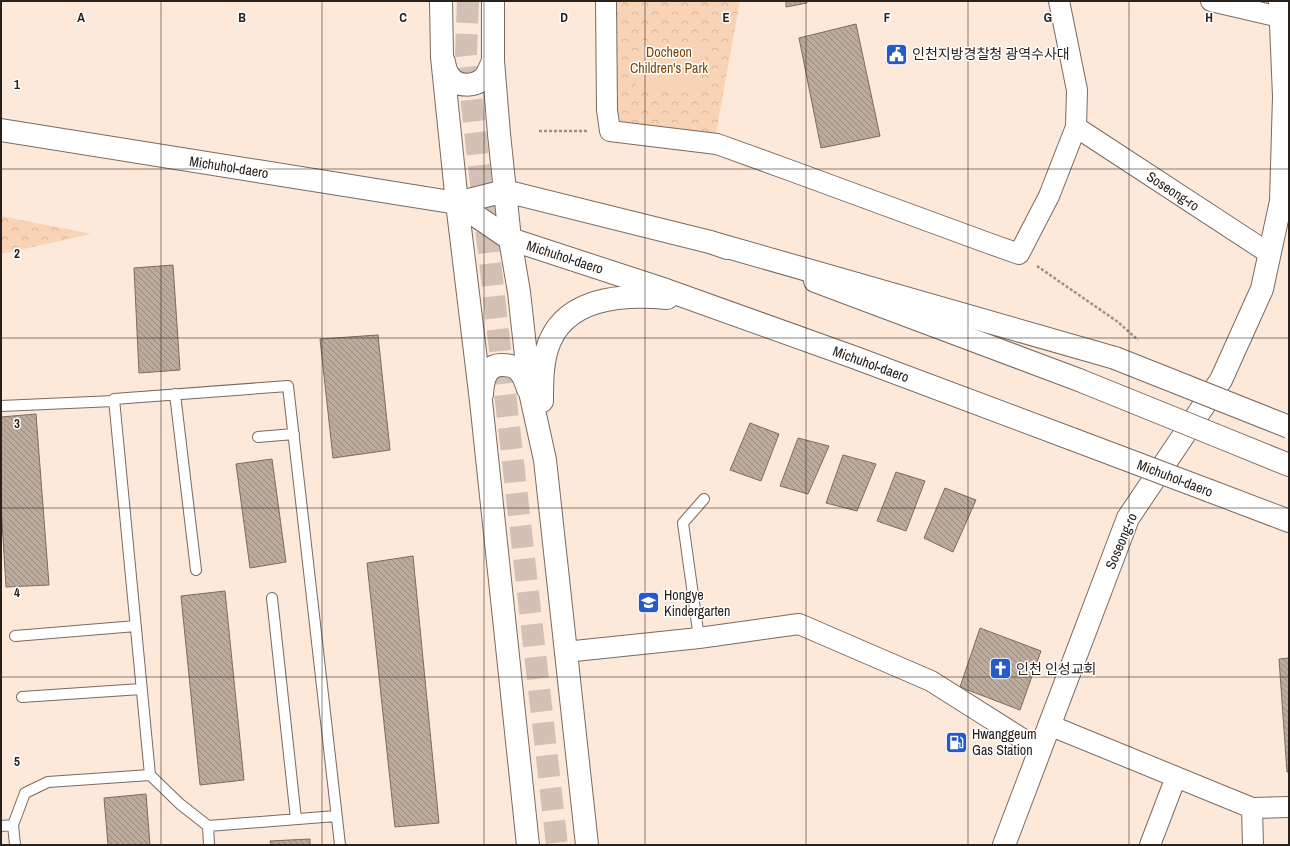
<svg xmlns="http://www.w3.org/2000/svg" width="1290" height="846" font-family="'Archivo Narrow','Noto Sans KR',sans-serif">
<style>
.park{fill:url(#park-crowns)}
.garden{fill:#f9d3b6}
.building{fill:url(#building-back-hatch);stroke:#7c6c5f}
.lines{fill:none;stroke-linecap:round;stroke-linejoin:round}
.secondary-tunnel{stroke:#d2c1b4;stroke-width:22;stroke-dasharray:22 11;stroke-linecap:butt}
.lane-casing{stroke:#7b6a5e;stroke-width:12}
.street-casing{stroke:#7b6a5e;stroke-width:22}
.secondary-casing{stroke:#7b6a5e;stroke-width:24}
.highway-casing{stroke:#7b6a5e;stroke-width:24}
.path{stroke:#9e9085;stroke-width:2.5;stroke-dasharray:3 2;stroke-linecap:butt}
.lane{stroke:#fff;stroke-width:10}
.street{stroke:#fff;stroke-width:20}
.secondary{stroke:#fff;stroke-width:22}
.highway{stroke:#fff;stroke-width:22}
.secondary-bridge-casing{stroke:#7b6a5e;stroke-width:24;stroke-linecap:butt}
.highway-bridge-casing{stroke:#7b6a5e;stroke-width:24;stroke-linecap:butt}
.secondary-bridge{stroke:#fff;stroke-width:22}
.highway-bridge{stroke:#fff;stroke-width:22}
.grid{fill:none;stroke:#28211c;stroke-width:1;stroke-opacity:0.55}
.labels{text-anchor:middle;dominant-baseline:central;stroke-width:3;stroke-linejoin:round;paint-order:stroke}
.park-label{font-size:14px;fill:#7b4407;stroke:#fff}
.poi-label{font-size:14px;fill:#28211c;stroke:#fff;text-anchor:start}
.street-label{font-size:14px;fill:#28211c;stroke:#fff}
.grid-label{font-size:13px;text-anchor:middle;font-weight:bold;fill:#28211c;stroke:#fff;stroke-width:3;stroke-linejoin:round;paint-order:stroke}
</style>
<defs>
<pattern id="park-crowns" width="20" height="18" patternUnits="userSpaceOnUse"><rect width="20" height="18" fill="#f9d3b6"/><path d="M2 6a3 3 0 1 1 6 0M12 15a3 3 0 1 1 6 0" fill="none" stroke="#d5b59c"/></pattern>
<pattern id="building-back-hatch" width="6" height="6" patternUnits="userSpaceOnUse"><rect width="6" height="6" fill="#bcaa9c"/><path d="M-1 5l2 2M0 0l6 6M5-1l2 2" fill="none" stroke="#998a7e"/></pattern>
</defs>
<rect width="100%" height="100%" fill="#fce9da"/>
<path class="park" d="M609,1H740L715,138L613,128Z
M1,216L91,234L1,254Z"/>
<path class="garden" d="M642,40L707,49L698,95L636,86Z"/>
<path class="building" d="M786,1H806L807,3L786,7Z
M856,24L880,136L821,148L799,38Z
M173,265L180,370L139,373L134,268Z
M378,335L390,450L333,458L320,339Z
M36,414L49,585L6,587L1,505V417Z
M750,423L779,434L761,481L730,470Z
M798,438L829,446L808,494L780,486Z
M843,455L876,464L857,511L826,503Z
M272,459L286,562L250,568L236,464Z
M896,472L925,481L906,531L877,521Z
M945,488L976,500L953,552L924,538Z
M413,556L439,823L395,827L367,563Z
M225,591L244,780L200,785L181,596Z
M980,628L1041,651L1020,710L960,687Z
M1289,658V772H1287L1279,659Z
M146,794L150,845H108L104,798Z
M310,839V845H271L270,841Z"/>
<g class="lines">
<path class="secondary-tunnel" d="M468,1L466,53L557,845"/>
<defs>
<path id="lane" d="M175,394L196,570
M1,406L114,401
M258,437L294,434
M272,598L296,819
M15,636L136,626
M699,638L683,523L704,499
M22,697L141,689
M13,825L25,793L48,782L150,775
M1,826L13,825L15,845
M208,826L336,816
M209,845L208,826L180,804L150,775L114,399L288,386L340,845"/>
<path id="street" d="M606,1L607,110L610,131L717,144L789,170L988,243L1019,254L1049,196L1076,127L1077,90L1059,1
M1211,1L1280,17L1289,26
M1076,127L1270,254
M565,652L699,638L799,624L931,681L1040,750
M1049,725L1252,808L1289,807
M1252,808L1253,845
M1150,845L1176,777"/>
<path id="secondary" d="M441,1L442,57L457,203L481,401L528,845
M493,1V61L499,134L510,239L519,292L530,392L545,460L587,845
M444,62C445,67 446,73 450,77C457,87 475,87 484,78C488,74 490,67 493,61
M1,130L457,203L505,191L710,242L727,248
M457,203L510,239L666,290L856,358L1072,439
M815,281L1079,380
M482,394C483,380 486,364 503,365C508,365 514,366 518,370C523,374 526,383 528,389
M542,401C542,383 542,366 547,349C563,297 622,294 667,298
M1215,435L1289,465
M1210,491L1289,521
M1004,845L1128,518L1221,380L1262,289L1281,201L1284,96L1280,1"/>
<path id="highway" d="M710,242L1115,358"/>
</defs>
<use href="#lane" class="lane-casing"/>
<use href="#street" class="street-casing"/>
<use href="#secondary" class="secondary-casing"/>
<use href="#highway" class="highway-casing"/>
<path class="path" d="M539,131H587
M1037,266L1118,322L1138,340"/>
<use href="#lane" class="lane"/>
<use href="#street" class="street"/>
<use href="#secondary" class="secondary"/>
<use href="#highway" class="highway"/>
<defs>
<path id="secondary-bridge" d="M1079,380L1215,435
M1072,439L1210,491"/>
<path id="highway-bridge" d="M1115,358L1289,427"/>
</defs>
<use href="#secondary-bridge" class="secondary-bridge-casing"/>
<use href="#highway-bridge" class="highway-bridge-casing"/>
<use href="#secondary-bridge" class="secondary-bridge"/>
<use href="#highway-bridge" class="highway-bridge"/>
</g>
<path class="grid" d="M161,1V845M322,1V845M484,1V845M645,1V845M806,1V845M968,1V845M1129,1V845M1,169H1289M1,338H1289M1,508H1289M1,677H1289"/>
<defs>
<symbol id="civic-square" viewBox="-11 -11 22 22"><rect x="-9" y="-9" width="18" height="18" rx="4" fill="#255ac8" stroke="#fff"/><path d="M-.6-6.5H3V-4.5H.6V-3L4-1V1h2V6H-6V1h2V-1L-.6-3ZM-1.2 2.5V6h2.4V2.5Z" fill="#fff"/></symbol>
<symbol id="school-square" viewBox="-11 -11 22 22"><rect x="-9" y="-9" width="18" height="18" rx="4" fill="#255ac8" stroke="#fff"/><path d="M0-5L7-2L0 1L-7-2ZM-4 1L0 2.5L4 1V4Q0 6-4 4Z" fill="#fff"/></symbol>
<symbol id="church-square" viewBox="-11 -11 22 22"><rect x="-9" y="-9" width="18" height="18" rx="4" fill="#255ac8" stroke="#fff"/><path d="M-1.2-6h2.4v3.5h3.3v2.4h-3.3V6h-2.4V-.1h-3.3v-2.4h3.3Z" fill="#fff"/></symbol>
<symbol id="fuel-square" viewBox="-11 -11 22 22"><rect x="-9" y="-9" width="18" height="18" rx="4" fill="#255ac8" stroke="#fff"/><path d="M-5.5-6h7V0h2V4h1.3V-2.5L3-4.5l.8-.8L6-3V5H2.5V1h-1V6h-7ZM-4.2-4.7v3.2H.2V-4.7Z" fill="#fff"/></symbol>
</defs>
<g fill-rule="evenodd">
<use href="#civic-square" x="884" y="42" width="25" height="25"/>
<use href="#school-square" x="636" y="590" width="25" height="25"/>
<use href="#church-square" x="988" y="656" width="25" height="25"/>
<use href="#fuel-square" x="944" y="730" width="25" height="25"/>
</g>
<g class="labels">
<g class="park-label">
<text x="669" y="52">Docheon<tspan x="669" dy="16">Children's Park</tspan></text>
</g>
<g class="poi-label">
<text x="912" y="54">인천지방경찰청 광역수사대</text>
<text x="664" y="595">Hongye<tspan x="664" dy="16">Kindergarten</tspan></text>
<text x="1016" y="669">인천 인성교회</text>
<text x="972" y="734">Hwanggeum<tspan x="972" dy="16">Gas Station</tspan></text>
</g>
<g class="street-label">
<text transform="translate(229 167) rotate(9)">Michuhol-daero</text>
<text transform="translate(1173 191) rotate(33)">Soseong-ro</text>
<text transform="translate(565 257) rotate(18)">Michuhol-daero</text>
<text transform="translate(871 364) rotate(20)">Michuhol-daero</text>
<text transform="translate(1175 478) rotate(21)">Michuhol-daero</text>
<text transform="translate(1121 541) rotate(-67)">Soseong-ro</text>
</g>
</g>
<g class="grid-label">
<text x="81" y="22">A</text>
<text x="242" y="22">B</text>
<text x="403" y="22">C</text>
<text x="564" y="22">D</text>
<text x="726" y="22">E</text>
<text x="887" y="22">F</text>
<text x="1048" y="22">G</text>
<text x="1209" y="22">H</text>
<text x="17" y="89">1</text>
<text x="17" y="258">2</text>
<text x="17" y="428">3</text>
<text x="17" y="597">4</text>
<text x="17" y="766">5</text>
</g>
<rect width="1290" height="846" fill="none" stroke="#28211c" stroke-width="4"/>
</svg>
